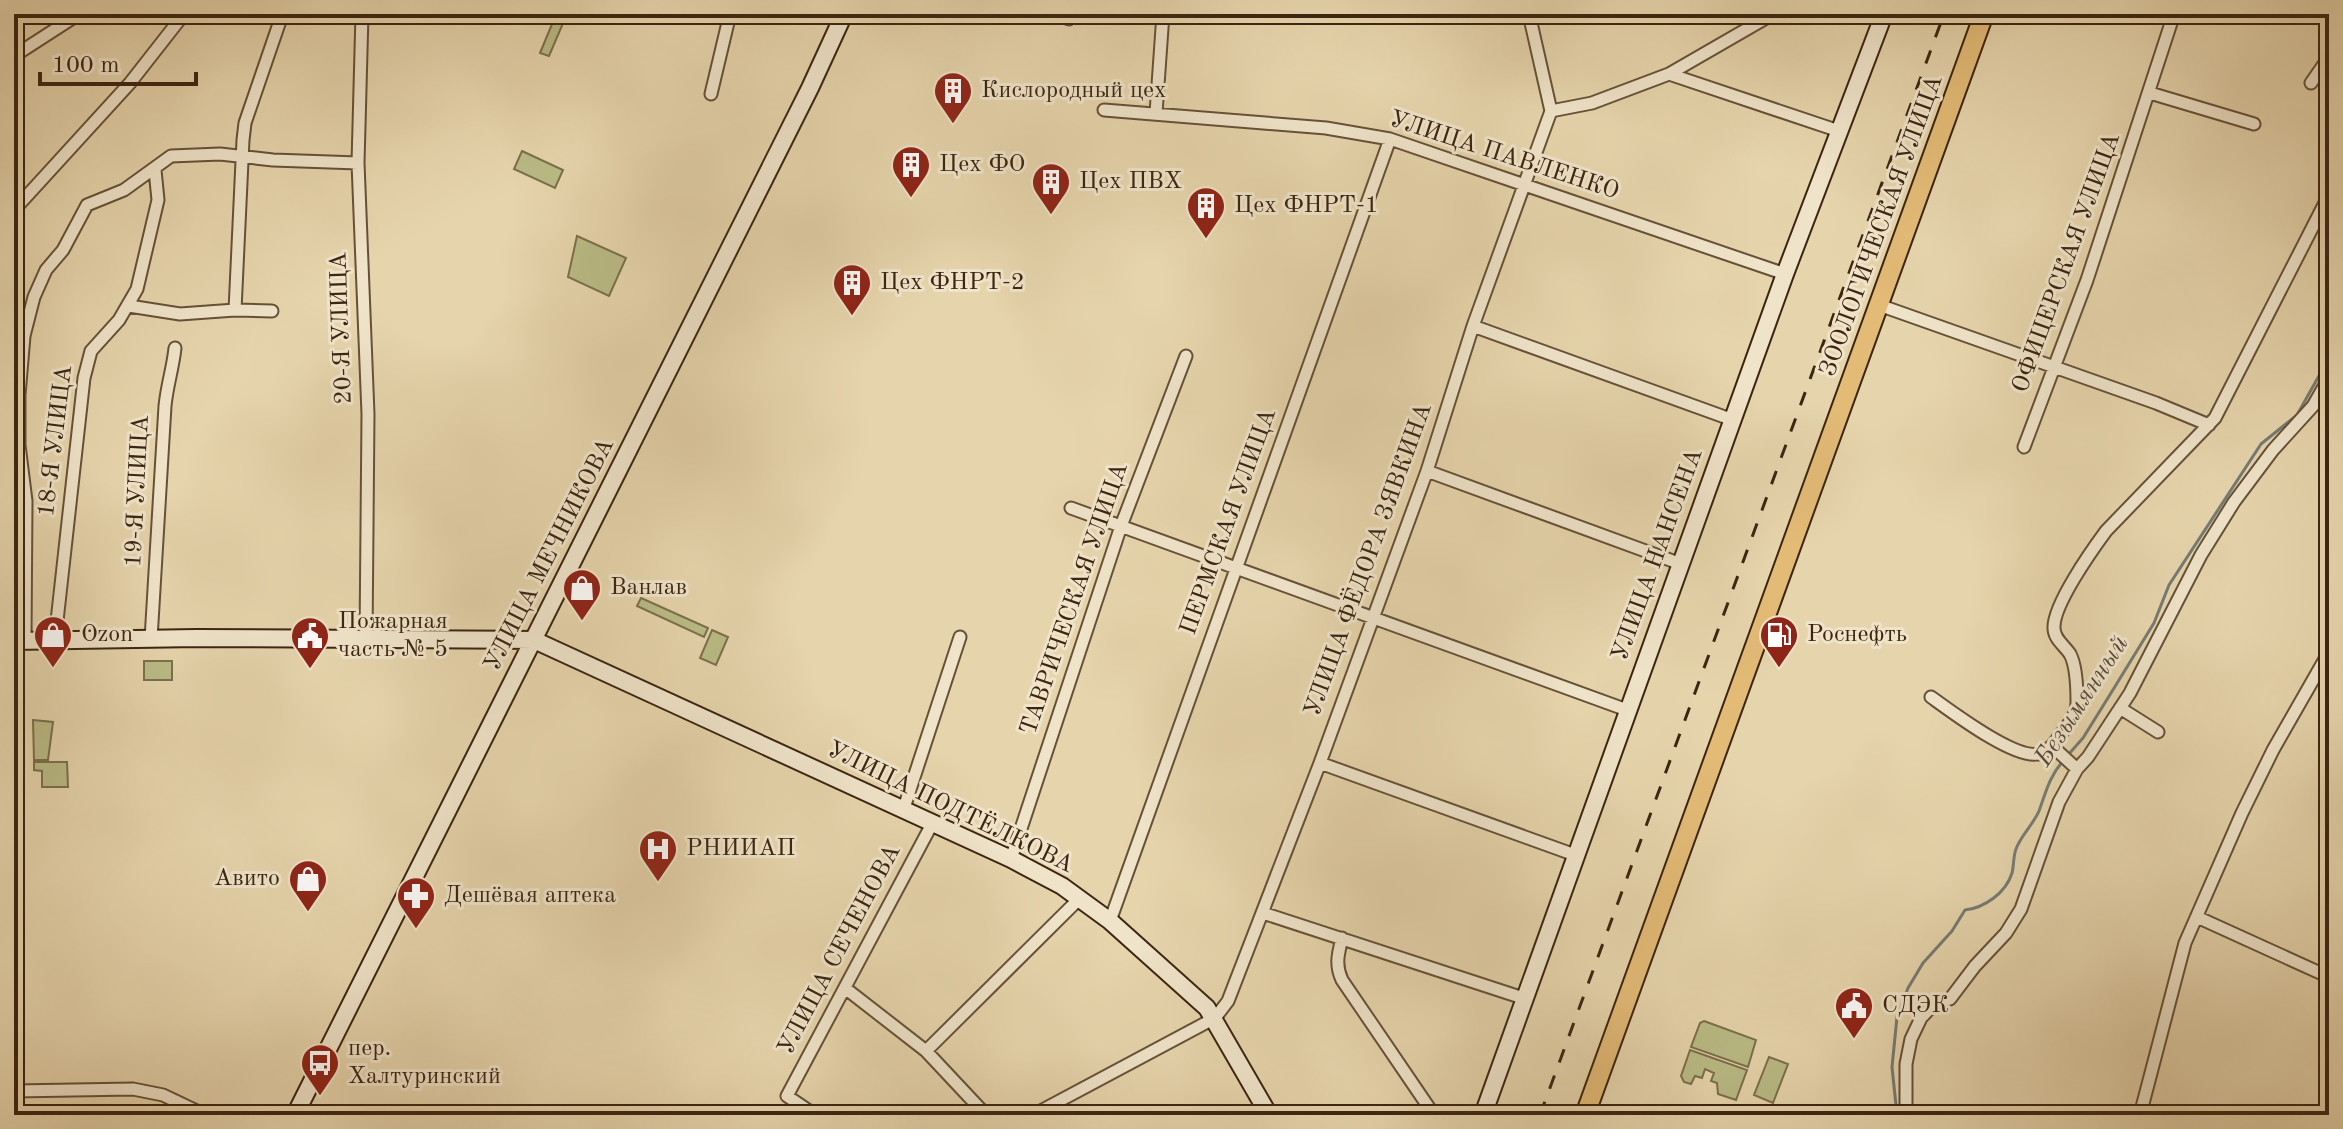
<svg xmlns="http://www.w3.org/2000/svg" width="2343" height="1129" font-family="'Old Standard TT',serif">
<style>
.green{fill:#babb86;stroke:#7b704c;stroke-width:2}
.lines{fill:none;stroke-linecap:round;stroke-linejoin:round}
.stream{stroke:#767b74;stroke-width:3}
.street-casing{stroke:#665138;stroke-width:15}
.secondary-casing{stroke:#3c2511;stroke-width:20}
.primary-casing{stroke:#3c2511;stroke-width:22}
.street{stroke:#efe3c9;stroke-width:11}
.secondary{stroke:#efe3c9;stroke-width:16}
.primary{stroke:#e3ba76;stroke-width:18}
.rail{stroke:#3c2511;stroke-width:3;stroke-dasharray:14 14;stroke-linecap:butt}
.labels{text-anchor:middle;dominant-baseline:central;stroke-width:6;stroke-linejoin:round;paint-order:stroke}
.poi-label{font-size:24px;fill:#3c2511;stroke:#efe3c9;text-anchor:start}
.street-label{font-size:24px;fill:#3c2511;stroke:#efe3c9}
.water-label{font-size:26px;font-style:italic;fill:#54493a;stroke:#efe3c9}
</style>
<rect width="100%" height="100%" fill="#e6d4ac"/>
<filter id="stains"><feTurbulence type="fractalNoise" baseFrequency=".0025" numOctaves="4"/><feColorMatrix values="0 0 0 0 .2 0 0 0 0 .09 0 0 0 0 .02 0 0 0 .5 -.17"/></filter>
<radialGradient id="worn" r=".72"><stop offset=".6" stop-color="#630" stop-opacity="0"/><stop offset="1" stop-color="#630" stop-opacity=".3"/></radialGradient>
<path class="green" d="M549,14H567L549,56L540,53L555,17Z
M522,151L563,170L555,188L514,169Z
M577,236L626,258L609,296L568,277Z
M641,598L708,628L704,637L637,606Z
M712,630L728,637L716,665L700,658Z
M144,661H172V680H144Z
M33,720L53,722L48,760H34Z
M34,762H67L68,787H42V771L34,770Z
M1704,1021L1756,1040L1748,1067L1691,1047L1700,1023Z
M1690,1050L1747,1070L1736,1100L1718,1094L1717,1083L1711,1081L1714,1073L1705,1069L1702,1078L1695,1076L1691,1084L1684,1082L1681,1076Z
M1769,1057L1788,1064L1773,1103L1754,1095Z"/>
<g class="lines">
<path class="stream" d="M2068,755L2083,738L2111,693L2154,623L2169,585L2261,444L2297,415L2329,358
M1897,1115L1892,1067L1897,1017L1908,988L1923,963L1952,931L1965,910C1984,908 2006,893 2012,873C2014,866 2013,857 2016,849C2021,835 2033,825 2039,811C2046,792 2049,777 2063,761"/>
<defs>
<path id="street" d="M362,14L358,163L368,414L366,640
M1054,14L1069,19
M1529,14L1551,111
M14,56L79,14
M1669,74L1839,131
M2311,83L2329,57
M2150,93L2254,124
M711,94L730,14
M1104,110L1326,128L1390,139L1785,274
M1551,111L1592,103L1669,74L1773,14
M1156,113L1163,14
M14,210L130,83L184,14
M1879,305L2156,403L2209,425
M129,306L180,314L235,310L272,311
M235,310L243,140L245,123L281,18L285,14
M1473,326L1733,420
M2024,447L2087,280L2174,14
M1427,471L1681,564
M1071,508L1627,710
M55,639L84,378L91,351L119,320L137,289L158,200L155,170
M151,639L165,406C167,385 173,368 175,348
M25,640L26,501L19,445V395L24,336L34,297L46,270L63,250L87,205L124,190L171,156L220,154L273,160L358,163
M1931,697C1952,712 2014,759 2038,754C2049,752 2055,742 2061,734C2068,725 2077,715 2077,702C2077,689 2076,665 2070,654C2064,645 2054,639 2054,628C2053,605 2092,550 2106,531L2215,418L2329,195
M2120,708L2158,732
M2052,746L2077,769
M1320,763L1575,855
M903,811L960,637
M1011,859L1121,526L1186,356
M1263,913L1523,998
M2197,917L2329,977
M1110,921L1390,139
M1342,938C1338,954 1335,965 1342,980L1434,1115
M845,988L926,1051L986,1115
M926,1051L1079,899
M14,1091L133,1089L163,1095L205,1115
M815,1115L787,1096L932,824
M1033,1115L1215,1018L1228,1001L1320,763L1427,471L1473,326L1551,111
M1906,1115V1064L1911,1039L1921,1018L1935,1003L1950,999L1975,966L2006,933L2021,909L2059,802L2077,769L2088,757L2130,693L2201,555L2234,502L2273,450L2313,406L2329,378
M2140,1115L2185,943L2242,813L2273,750L2329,652"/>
<path id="secondary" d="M14,641L197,638L534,640L1011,859L1062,886L1110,921L1207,1008L1269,1115
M295,1115L810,88L844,14
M1483,1115L1785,274L1884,14"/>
<path id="primary" d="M1585,1115L1984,14"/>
</defs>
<use href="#street" class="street-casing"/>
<use href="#secondary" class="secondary-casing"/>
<use href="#primary" class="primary-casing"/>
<use href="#street" class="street"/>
<use href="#secondary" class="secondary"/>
<use href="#primary" class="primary"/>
<path class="rail" d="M1540,1115L1944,14"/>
</g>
<defs>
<symbol id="building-pin" viewBox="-11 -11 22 30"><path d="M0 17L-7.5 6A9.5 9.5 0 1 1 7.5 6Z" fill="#8f2418" stroke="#efe3c9"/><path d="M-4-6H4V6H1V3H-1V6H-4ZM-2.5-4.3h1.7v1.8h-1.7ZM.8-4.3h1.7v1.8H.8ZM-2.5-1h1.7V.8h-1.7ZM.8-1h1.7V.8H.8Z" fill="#fff"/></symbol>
<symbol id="shop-pin" viewBox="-11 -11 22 30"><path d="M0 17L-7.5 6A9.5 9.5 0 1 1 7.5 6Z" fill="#8f2418" stroke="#efe3c9"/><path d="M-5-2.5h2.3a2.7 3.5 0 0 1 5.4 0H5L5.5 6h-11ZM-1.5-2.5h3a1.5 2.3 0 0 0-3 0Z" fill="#fff"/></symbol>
<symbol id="fuel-pin" viewBox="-11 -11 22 30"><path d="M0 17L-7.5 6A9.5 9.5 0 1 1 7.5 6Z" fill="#8f2418" stroke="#efe3c9"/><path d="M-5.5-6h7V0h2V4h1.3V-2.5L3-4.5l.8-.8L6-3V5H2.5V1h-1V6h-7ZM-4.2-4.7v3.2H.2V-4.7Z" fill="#fff"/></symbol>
<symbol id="civic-pin" viewBox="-11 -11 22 30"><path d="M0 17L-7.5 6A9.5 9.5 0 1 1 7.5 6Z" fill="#8f2418" stroke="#efe3c9"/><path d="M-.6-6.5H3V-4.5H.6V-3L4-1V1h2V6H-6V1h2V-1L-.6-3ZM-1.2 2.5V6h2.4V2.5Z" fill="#fff"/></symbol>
<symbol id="hospital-pin" viewBox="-11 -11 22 30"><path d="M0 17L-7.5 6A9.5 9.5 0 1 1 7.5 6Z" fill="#8f2418" stroke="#efe3c9"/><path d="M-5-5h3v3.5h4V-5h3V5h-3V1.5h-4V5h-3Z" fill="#fff"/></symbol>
<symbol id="pharmacy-pin" viewBox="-11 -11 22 30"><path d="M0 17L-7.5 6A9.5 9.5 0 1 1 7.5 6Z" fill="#8f2418" stroke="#efe3c9"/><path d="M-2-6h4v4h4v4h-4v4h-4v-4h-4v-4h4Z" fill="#fff"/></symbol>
<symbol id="bus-pin" viewBox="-11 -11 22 30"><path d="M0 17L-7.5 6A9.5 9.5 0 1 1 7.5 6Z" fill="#8f2418" stroke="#efe3c9"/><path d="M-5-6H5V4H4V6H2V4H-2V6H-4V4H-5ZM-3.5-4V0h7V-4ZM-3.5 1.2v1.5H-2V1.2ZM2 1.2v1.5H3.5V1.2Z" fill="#fff"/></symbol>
</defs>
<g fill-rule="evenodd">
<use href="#building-pin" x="931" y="69" width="44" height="60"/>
<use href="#building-pin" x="889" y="143" width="44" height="60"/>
<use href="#building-pin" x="1029" y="160" width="44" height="60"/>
<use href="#building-pin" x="1184" y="184" width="44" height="60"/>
<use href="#building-pin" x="830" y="261" width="44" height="60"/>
<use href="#shop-pin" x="560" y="566" width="44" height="60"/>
<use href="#shop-pin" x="31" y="613" width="44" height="60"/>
<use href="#fuel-pin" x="1757" y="613" width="44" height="60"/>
<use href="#civic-pin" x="288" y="614" width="44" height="60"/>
<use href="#hospital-pin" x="636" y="827" width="44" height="60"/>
<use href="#shop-pin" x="286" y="857" width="44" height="60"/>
<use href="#pharmacy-pin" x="394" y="874" width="44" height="60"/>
<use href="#civic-pin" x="1832" y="984" width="44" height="60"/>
<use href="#bus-pin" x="298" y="1041" width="44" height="60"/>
</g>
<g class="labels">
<g class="poi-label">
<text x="981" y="91">Кислородный цех</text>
<text x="939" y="165">Цех ФО</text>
<text x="1079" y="182">Цех ПВХ</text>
<text x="1234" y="206">Цех ФНРТ-1</text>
<text x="880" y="283">Цех ФНРТ-2</text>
<text x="610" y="588">Ванлав</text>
<text x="338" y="622">Пожарная<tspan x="338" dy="28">часть № 5</tspan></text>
<text x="81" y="635">Ozon</text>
<text x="1807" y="635">Роснефть</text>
<text x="686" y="849">РНИИАП</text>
<text x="280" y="879" text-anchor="end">Авито</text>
<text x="444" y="896">Дешёвая аптека</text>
<text x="1882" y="1006">СДЭК</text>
<text x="348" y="1049">пер.<tspan x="348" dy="28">Халтуринский</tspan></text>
</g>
<g class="street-label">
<text transform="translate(1504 156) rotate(18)">УЛИЦА ПАВЛЕНКО</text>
<text transform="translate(1882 226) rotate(-70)">ЗООЛОГИЧЕСКАЯ УЛИЦА</text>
<text transform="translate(2067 263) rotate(-70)">ОФИЦЕРСКАЯ УЛИЦА</text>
<text transform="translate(342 328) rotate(-92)">20-Я УЛИЦА</text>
<text transform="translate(56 441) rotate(-83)">18-Я УЛИЦА</text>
<text transform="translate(138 491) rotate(-87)">19-Я УЛИЦА</text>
<text transform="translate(1229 522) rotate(-70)">ПЕРМСКАЯ УЛИЦА</text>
<text transform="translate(550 555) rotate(-63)">УЛИЦА МЕЧНИКОВА</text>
<text transform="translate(1658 555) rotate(-70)">УЛИЦА НАНСЕНА</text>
<text transform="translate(1369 560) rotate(-70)">УЛИЦА ФЁДОРА ЗЯВКИНА</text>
<text transform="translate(1075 599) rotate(-71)">ТАВРИЧЕСКАЯ УЛИЦА</text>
<text transform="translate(950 808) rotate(26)">УЛИЦА ПОДТЁЛКОВА</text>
<text transform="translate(840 950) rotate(-62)">УЛИЦА СЕЧЕНОВА</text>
</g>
<g class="water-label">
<text transform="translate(2082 701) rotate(-57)">Безымянный</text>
</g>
</g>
<rect width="2343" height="1129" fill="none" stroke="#e6d4ac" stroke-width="48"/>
<rect x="16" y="16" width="2311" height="1097" fill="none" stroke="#3c2511" stroke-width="4"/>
<rect x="24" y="24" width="2295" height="1081" fill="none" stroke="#3c2511" stroke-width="2"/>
<path d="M40 72v12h156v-12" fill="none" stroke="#3c2511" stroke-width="4"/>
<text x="52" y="72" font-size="24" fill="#3c2511" stroke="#efe3c9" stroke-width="6" paint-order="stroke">100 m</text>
<rect width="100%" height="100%" filter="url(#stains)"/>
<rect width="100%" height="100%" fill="url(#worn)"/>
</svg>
